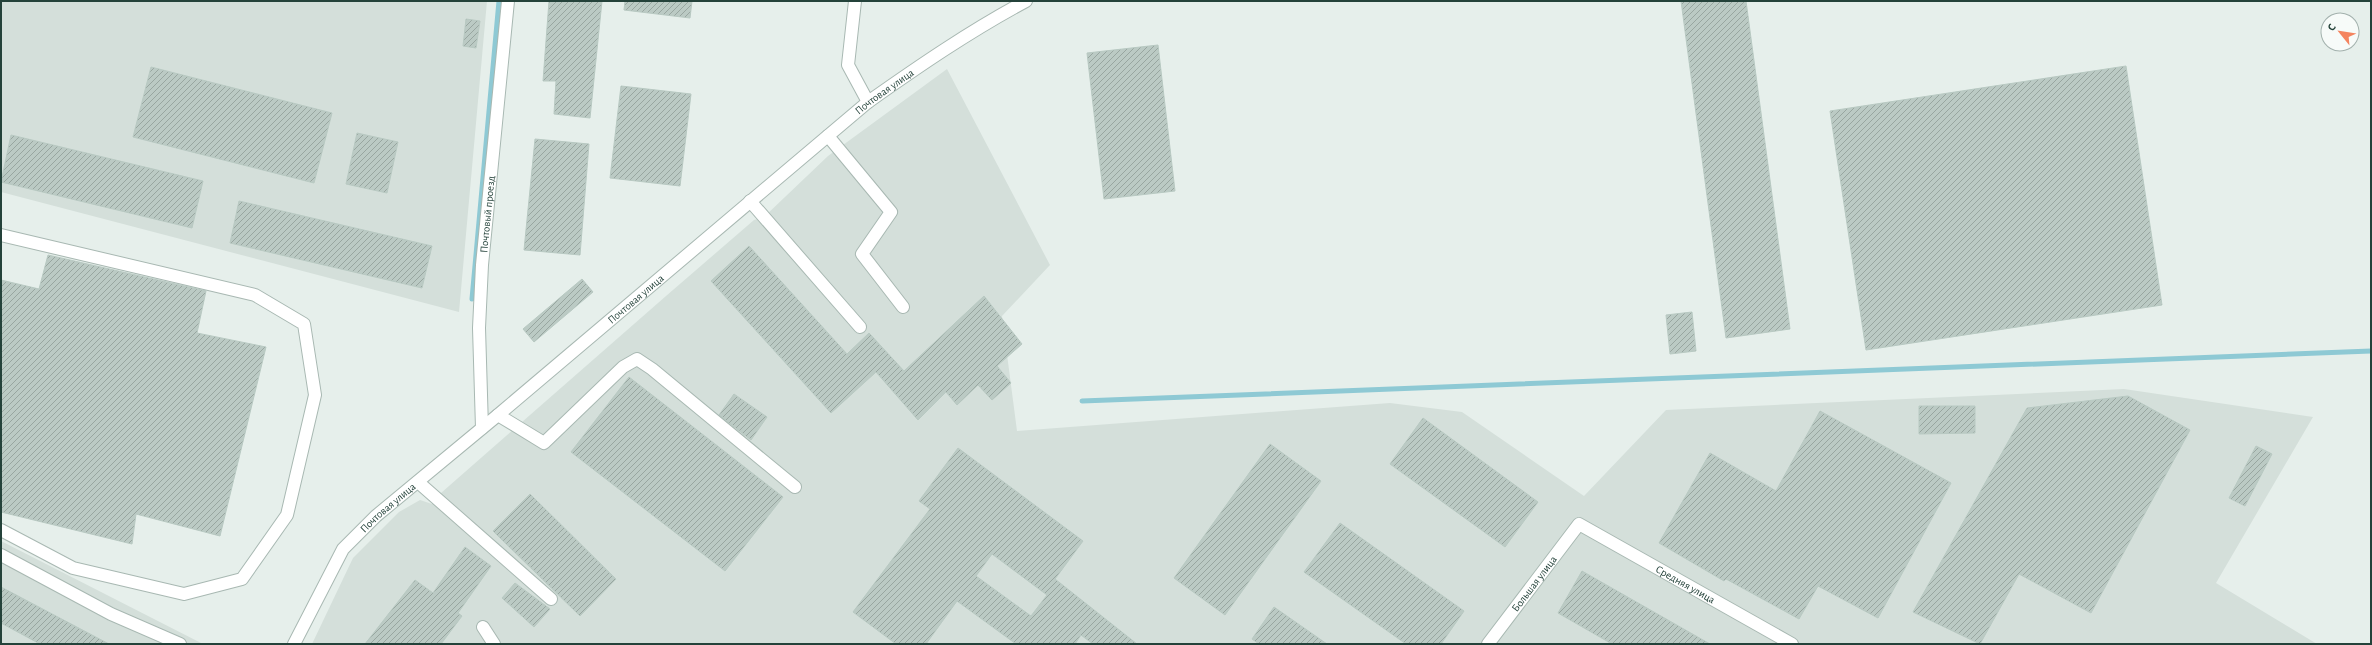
<svg xmlns="http://www.w3.org/2000/svg" width="2372" height="645" font-family="'Alegreya Sans',sans-serif">
<style>
.built{fill:#d4dfda}
.lines{fill:none;stroke-linecap:round;stroke-linejoin:round}
.stream{stroke:#8ec9d4;stroke-width:5}
.building{fill:url(#building-hatch);stroke:#b8c9c2;fill-rule:evenodd}
.minor-casing{stroke:#a8b8b2;stroke-width:14}
.minor{stroke:#fff;stroke-width:12}
.labels{text-anchor:middle;dominant-baseline:central;stroke-width:3;stroke-linejoin:round;paint-order:stroke}
.street-label{font-size:11px;fill:#24423a;stroke:#f7fbf9}
</style>
<defs>
<pattern id="building-hatch" width="6" height="6" patternUnits="userSpaceOnUse"><rect width="6" height="6" fill="#bbcac4"/><path d="M-1 1l2-2M0 6l6-6M5 7l2-2" fill="none" stroke="#98a6a0"/></pattern>
</defs>
<rect width="100%" height="100%" fill="#e6efeb"/>
<path class="built" d="M1,1H487L459,312L1,192Z
M947,69L1050,265L1002,316L1017,431L1390,403L1462,412L1584,496L1666,410L2124,389L2313,417L2216,583L2317,644H312L353,558L399,512L420,500L432,504L441,493L666,296L754,220L764,217L828,156Z
M1,541L203,644H1Z"/>
<g class="lines">
<path class="stream" d="M472,299L499,1
M1082,401L2371,351"/>
</g>
<path class="building" d="M549,1H602L590,118L554,114L556,81H543Z
M625,1H692L690,18L624,10Z
M1681,1H1746L1790,329L1726,338Z
M466,19L480,21L476,48L463,46Z
M1158,45L1175,191L1104,199L1087,53Z
M2126,66L2162,305L1866,350L1830,111Z
M151,67L332,113L314,183L133,137Z
M621,86L691,94L680,186L610,178Z
M357,133L398,142L387,193L346,184Z
M11,135L203,181L192,228L1,182Z
M535,139L589,144L580,255L524,250Z
M239,201L432,246L422,288L230,243Z
M749,246L847,354L869,333L904,371L984,296L1022,344L997,366L1011,383L992,400L978,385L957,405L946,392L918,420L876,372L831,413L711,281Z
M48,255L206,291L197,333L266,347L220,536L136,514L132,544L1,512V280L39,289Z
M582,279L593,292L534,342L523,329Z
M1692,312L1696,351L1670,354L1666,315Z
M629,377L783,497L725,571L571,452Z
M734,394L767,417L751,440L719,415Z
M2128,396L2190,430L2091,613L2019,574L1980,644L1913,612L2027,408Z
M1919,406H1975V433L1919,434Z
M1820,411L1951,483L1878,618L1818,586L1799,619L1726,579L1724,581L1659,543L1710,453L1776,491Z
M1423,418L1538,502L1505,547L1390,464Z
M1270,444L1321,481L1225,615L1174,578Z
M2256,446L2272,454L2245,506L2229,498Z
M958,448L1083,541L1055,579L1137,644H1093L1081,635L1075,644H1016L957,601L926,644H896L853,612L930,509L919,501ZM992,554L1047,595L1031,616L976,576Z
M530,494L616,579L580,616L493,531Z
M1340,523L1464,611L1441,644H1406L1304,572Z
M465,547L491,566L458,613L462,616L441,644H365L415,580L433,593Z
M1582,571L1710,644H1612L1558,613Z
M515,583L550,609L534,627L502,598Z
M1,587L109,644H40L1,623Z
M1274,607L1327,644H1259L1252,639Z"/>
<g class="lines">
<defs>
<g id="minor">
<path d="M855,1L848,65L868,102"/>
<path d="M828,136L891,212L862,254L903,307"/>
<path d="M750,201L860,327"/>
<path d="M1,235L255,295L304,324L315,395L287,515L242,579L184,594L73,568L1,530"/>
<path d="M498,415L544,443L623,367L637,359L652,369L795,487"/>
<path id="s1" d="M482,428L479,328L482,265L508,1"/>
<path d="M418,482L551,599"/>
<path d="M1,555L111,614L180,644"/>
<path d="M483,627L494,644"/>
<path id="s2" d="M294,644L343,549L376,516L498,415L868,102C919,66 970,31 1026,1"/>
<path id="s3" d="M1488,644L1579,524L1792,644"/>
</g>
</defs>
<use href="#minor" class="minor-casing"/>
<use href="#minor" class="minor"/>
</g>
<g class="labels">
<g class="street-label">
<text stroke="none"><textPath href="#s2" startOffset="816">Почтовая улица</textPath></text>
<text stroke="none"><textPath href="#s1" startOffset="214">Почтовый проезд</textPath></text>
<text stroke="none"><textPath href="#s2" startOffset="492">Почтовая улица</textPath></text>
<text stroke="none"><textPath href="#s2" startOffset="168">Почтовая улица</textPath></text>
<text stroke="none"><textPath href="#s3" startOffset="76">Большая улица</textPath></text>
<text stroke="none"><textPath href="#s3" startOffset="273">Средняя улица</textPath></text>
</g>
</g>
<rect width="2372" height="645" fill="none" stroke="#24423a" stroke-width="4"/>
<g transform="translate(2340 32) rotate(300)"><circle r="19" fill="#f7fbf9" stroke="#a3b1ad"/>
<path d="M0-3L7 15L0 10L-7 15Z" fill="#f4845f"/>
<text y="-6" font-size="11" font-weight="bold" text-anchor="middle" fill="#24423a">С</text>
</g>
</svg>
